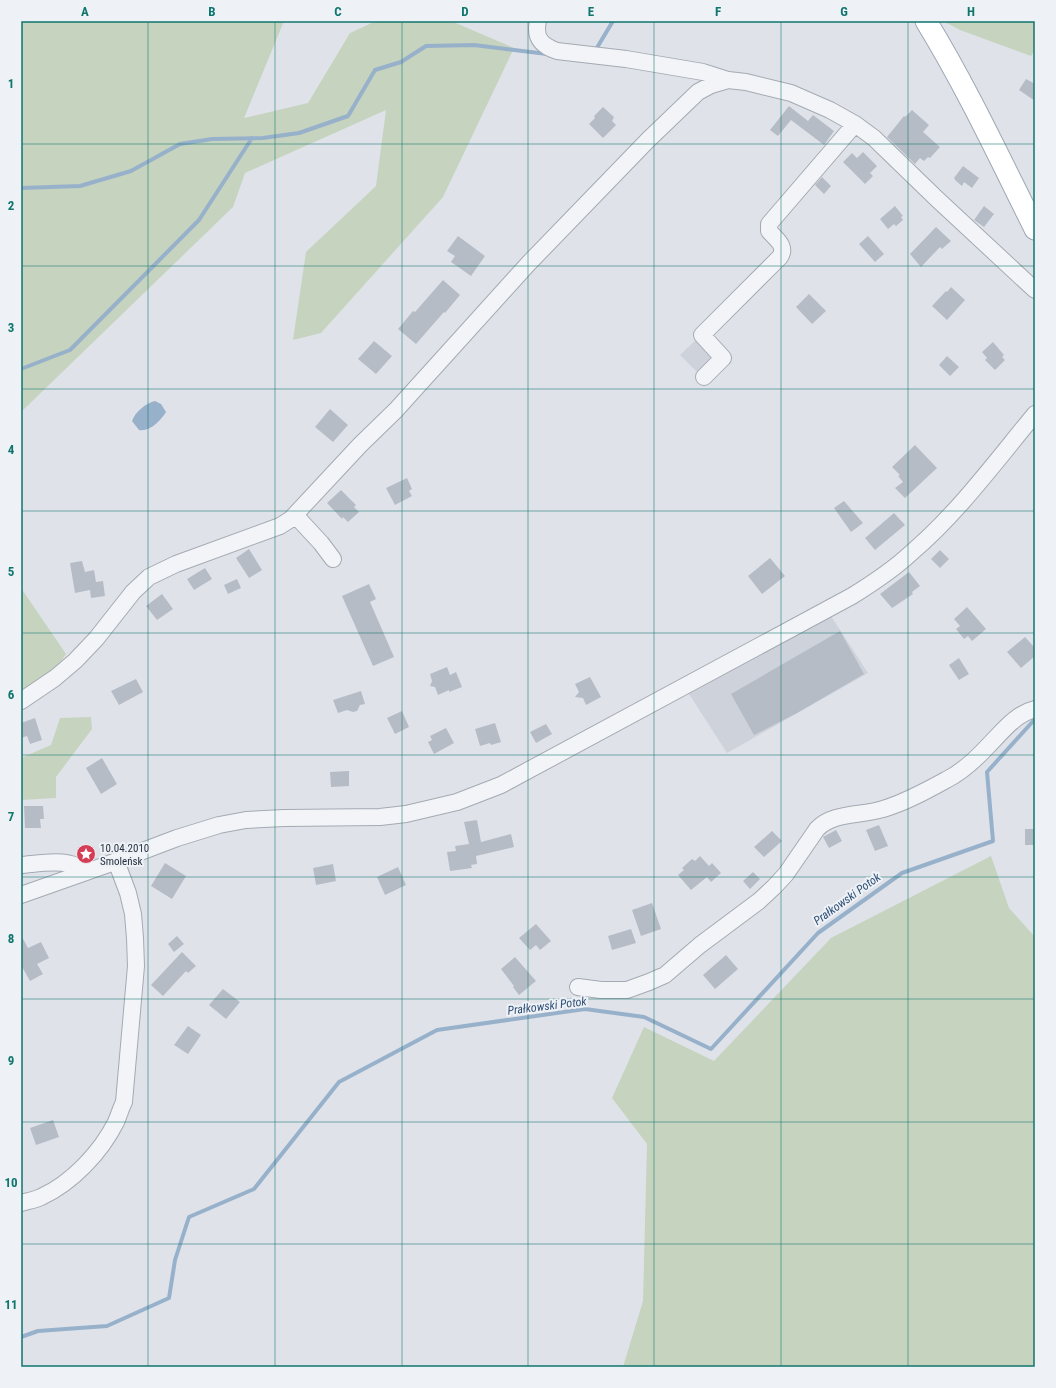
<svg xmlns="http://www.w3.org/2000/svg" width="1056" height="1388" font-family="'Roboto Condensed',sans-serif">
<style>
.built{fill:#cdd2db}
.green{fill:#c5d3bf}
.water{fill:#98b1cb}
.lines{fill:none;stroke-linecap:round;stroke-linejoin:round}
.stream{stroke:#98b1cb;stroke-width:4}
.building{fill:#b6bcc6}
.minor-casing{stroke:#a4aab3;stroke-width:18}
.major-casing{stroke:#9da7b5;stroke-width:23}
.minor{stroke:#f2f4f7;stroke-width:16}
.major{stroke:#fff;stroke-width:21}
.grid{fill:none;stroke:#0f766e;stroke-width:1;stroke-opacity:0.55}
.labels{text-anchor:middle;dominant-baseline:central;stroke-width:4;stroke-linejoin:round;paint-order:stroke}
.poi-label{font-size:11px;fill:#273141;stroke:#eef2f6;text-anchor:start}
.water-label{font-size:12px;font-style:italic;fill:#2f5077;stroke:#eef2f6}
.neatline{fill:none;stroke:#0f766e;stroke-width:1.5}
.grid-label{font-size:13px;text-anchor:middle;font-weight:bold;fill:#0f766e}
</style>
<rect width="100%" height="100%" fill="#dfe3e9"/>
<path class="built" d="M697,339L716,358L699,374L680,355Z
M831,616L868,673L727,753L689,694Z"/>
<path class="green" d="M21,21H284L244,118L308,103L350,33L376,21H451L514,48L443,197L321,333L293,340L306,252L376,186L386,110L245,173L233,207L21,412Z
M943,21H1035V50L1031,56L960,30Z
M21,588L66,654L51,676L21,694Z
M91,717L92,729L56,777V798L21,800V758L51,745L60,718Z
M991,856L1009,908L1035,937V1367H623L643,1301L647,1144L612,1098L644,1027L714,1061L831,938Z"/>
<path class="water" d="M155,401L161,404L166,412C161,420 150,432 139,430L132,421C135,412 146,403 155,401Z"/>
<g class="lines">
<path class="stream" d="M595,51L613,21
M21,188L80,186L131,171L180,144L212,139L263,138L299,133L348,116L375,70L401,62L426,46L474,45L547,54
M21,369L70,350L199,220L252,138
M21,1337L38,1331L107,1326L169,1298L175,1260L189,1217L254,1189L339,1082L437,1030L585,1009L644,1017L711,1049L818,933L902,873L993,841L987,772L1035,719"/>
</g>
<path class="building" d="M1026,79L1035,84V101L1019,90Z
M789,106L808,121L813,115L834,131L824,145L791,120L778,136L770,130Z
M603,107L614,117L612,121L616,125L603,138L589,124L595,118L594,116Z
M912,110L929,125L923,132L940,147L930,158L928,157L924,161L920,158L915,164L887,137L904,116L905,117Z
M863,152L877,166L870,173L873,176L865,184L843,162L852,153L857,158Z
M963,166L979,178L972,188L964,182L962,186L956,181L954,178Z
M822,177L831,186L824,194L815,185Z
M895,206L903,216L901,217L903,220L896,226L894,224L888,229L880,219Z
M984,206L994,214L984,227L974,220Z
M936,227L951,241L942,249L940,247L921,267L910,254Z
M458,236L485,256L471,276L451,262L455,256L447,251Z
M868,236L884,254L875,262L859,244Z
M443,280L460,295L445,313L444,312L416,344L398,329L413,311L415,312Z
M951,287L965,300L947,320L932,306L946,291L947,292Z
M809,294L826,311L812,324L796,307Z
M374,341L392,356L376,374L358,359Z
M993,342L1004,355L1002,357L1005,360L995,370L985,360L987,358L982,352Z
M947,356L959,367L950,376L939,365Z
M330,409L348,425L333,442L315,427Z
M915,445L937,468L905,498L895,488L903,482L898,476L900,475L892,467Z
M407,478L412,489L409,491L412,496L395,505L386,488Z
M341,490L356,505L354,507L359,512L348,522L343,517L342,519L327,503Z
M844,501L863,523L851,532L834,508Z
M894,513L905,525L875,550L865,538Z
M249,549L262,570L249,578L236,558Z
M940,550L949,559L940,568L931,559Z
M770,558L785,576L762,594L748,576Z
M82,561L85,572L94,570L96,582L103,581L105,596L91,598L90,590L75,593L70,563Z
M205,568L212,579L194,590L187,579Z
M909,572L920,586L912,592L913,594L892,608L880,594Z
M237,579L241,588L228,594L224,585Z
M369,584L376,599L370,602L394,657L373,666L342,596Z
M162,594L173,609L157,620L146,606Z
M967,607L986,629L972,641L968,636L964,639L956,629L960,626L954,619Z
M840,631L864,674L797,713L754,735L731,694Z
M1025,637L1035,648V656L1021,668L1007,652Z
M959,658L969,674L959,680L949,665Z
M447,667L450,675L456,672L462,687L449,692V690L438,695L435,687L430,686L432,681L430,674Z
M590,677L601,697L586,705L583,698L575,697L579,692L575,684Z
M136,679L143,692L119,705L111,691Z
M361,691L365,704L360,705L357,711L353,712L347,710L338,713L333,700Z
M402,711L409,727L395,734L387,718Z
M35,718L42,740L30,744L27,736L21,738V723Z
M495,723L501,742L491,745L490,743L480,746L475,729Z
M546,724L552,734L536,743L530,732Z
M446,728L454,743L434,754L428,742L432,740L430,736Z
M102,758L117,784L101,794L86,768Z
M349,771V786L331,787L330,772Z
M24,806H43L44,819H40L41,828H25Z
M477,820L481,842L511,834L514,847L476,856L477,864L471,865L472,868L450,871L447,852L456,851L455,846L469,844L464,822Z
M879,825L888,846L875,851L866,830Z
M1025,829H1035V845H1025Z
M836,830L842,841L829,848L823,837Z
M772,831L782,841L764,857L754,847Z
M700,856L709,866L712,863L721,873L711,882L707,877L691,890L678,875L684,870L682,868L692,859L695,861Z
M165,863L186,876L172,899L151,886Z
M333,864L336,881L316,885L313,868Z
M398,867L406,885L385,895L377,877Z
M753,872L760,879L750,889L743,881Z
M652,903L661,929L641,936L632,910Z
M536,924L551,941L540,950L536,945L530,950L519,938Z
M631,929L636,943L612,950L608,936Z
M21,935L28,948L41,942L49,958L37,964L43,974L30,981L21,965Z
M177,936L184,944L174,952L168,944Z
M182,952L196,966L188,973L186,971L163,996L151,985Z
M726,955L738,969L715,989L703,975Z
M515,957L536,981L519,995L513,987L514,986L501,969Z
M223,989L240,1002L226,1019L209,1005Z
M188,1026L201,1035L188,1054L174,1045Z
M53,1120L59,1137L36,1145L30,1128Z"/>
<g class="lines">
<defs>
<path id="minor" d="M538,21C534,38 542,46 557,51L626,59L703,72L728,80L746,82L791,93L830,110L855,124L874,138L937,199L1035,290
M704,377L723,358L702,335L780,257C787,246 776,239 769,231V224L855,124
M295,515L321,543L333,559
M21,701L55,678L75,661L96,639L133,592L149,577L176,564L280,526L291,519L360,445L396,410L528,264L648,140L698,92L711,85L728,80
M21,865C36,864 63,859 76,866C78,868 81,871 83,872
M21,895L106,865L177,838L219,825L246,820L284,818L380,817L406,814L457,802L501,785L852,596C873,583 893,570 911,553C958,513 996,461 1035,414
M578,987L601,990H627L649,982L665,975L700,945L759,901L774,887L786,874L817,829C833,812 861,816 883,809C904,803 926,791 946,780C962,772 976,759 988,746C1002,732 1015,714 1035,709
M21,1203C28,1201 35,1200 41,1197C72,1183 101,1152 116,1122C119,1115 121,1108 124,1102L136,966L135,938L133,914L128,893L116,861"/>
<path id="major" d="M926,21C967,88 1000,159 1035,229"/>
</defs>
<use href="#minor" class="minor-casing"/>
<use href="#major" class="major-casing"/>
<use href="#minor" class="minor"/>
<use href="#major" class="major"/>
</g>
<path class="grid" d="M148,21V1367M275,21V1367M402,21V1367M528,21V1367M654,21V1367M781,21V1367M908,21V1367M21,144H1035M21,266H1035M21,389H1035M21,511H1035M21,633H1035M21,755H1035M21,877H1035M21,999H1035M21,1122H1035M21,1244H1035"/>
<defs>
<symbol id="sight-disc" viewBox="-11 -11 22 22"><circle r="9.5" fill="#d53c55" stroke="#eef2f6"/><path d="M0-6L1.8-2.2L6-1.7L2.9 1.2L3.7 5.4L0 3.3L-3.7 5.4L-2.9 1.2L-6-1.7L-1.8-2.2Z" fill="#fff"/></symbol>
</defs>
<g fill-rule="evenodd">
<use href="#sight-disc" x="75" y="843" width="22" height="22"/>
</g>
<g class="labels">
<g class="poi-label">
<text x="100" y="848">10.04.2010<tspan x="100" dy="13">Smoleńsk</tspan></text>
</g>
<g class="water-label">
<text transform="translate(847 899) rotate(-36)">Prałkowski Potok</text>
<text transform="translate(547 1006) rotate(-7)">Prałkowski Potok</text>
</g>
</g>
<rect width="1056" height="1388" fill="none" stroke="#eef2f6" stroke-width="44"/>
<rect x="22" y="22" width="1012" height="1344" class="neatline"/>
<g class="grid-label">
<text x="85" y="16">A</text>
<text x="212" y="16">B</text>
<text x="338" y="16">C</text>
<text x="465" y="16">D</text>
<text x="591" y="16">E</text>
<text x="718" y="16">F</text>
<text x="844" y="16">G</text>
<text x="971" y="16">H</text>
<text x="11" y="88">1</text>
<text x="11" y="210">2</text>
<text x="11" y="332">3</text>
<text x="11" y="454">4</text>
<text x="11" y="576">5</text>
<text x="11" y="699">6</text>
<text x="11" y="821">7</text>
<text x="11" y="943">8</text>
<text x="11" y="1065">9</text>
<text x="11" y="1187">10</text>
<text x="11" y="1309">11</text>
</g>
</svg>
